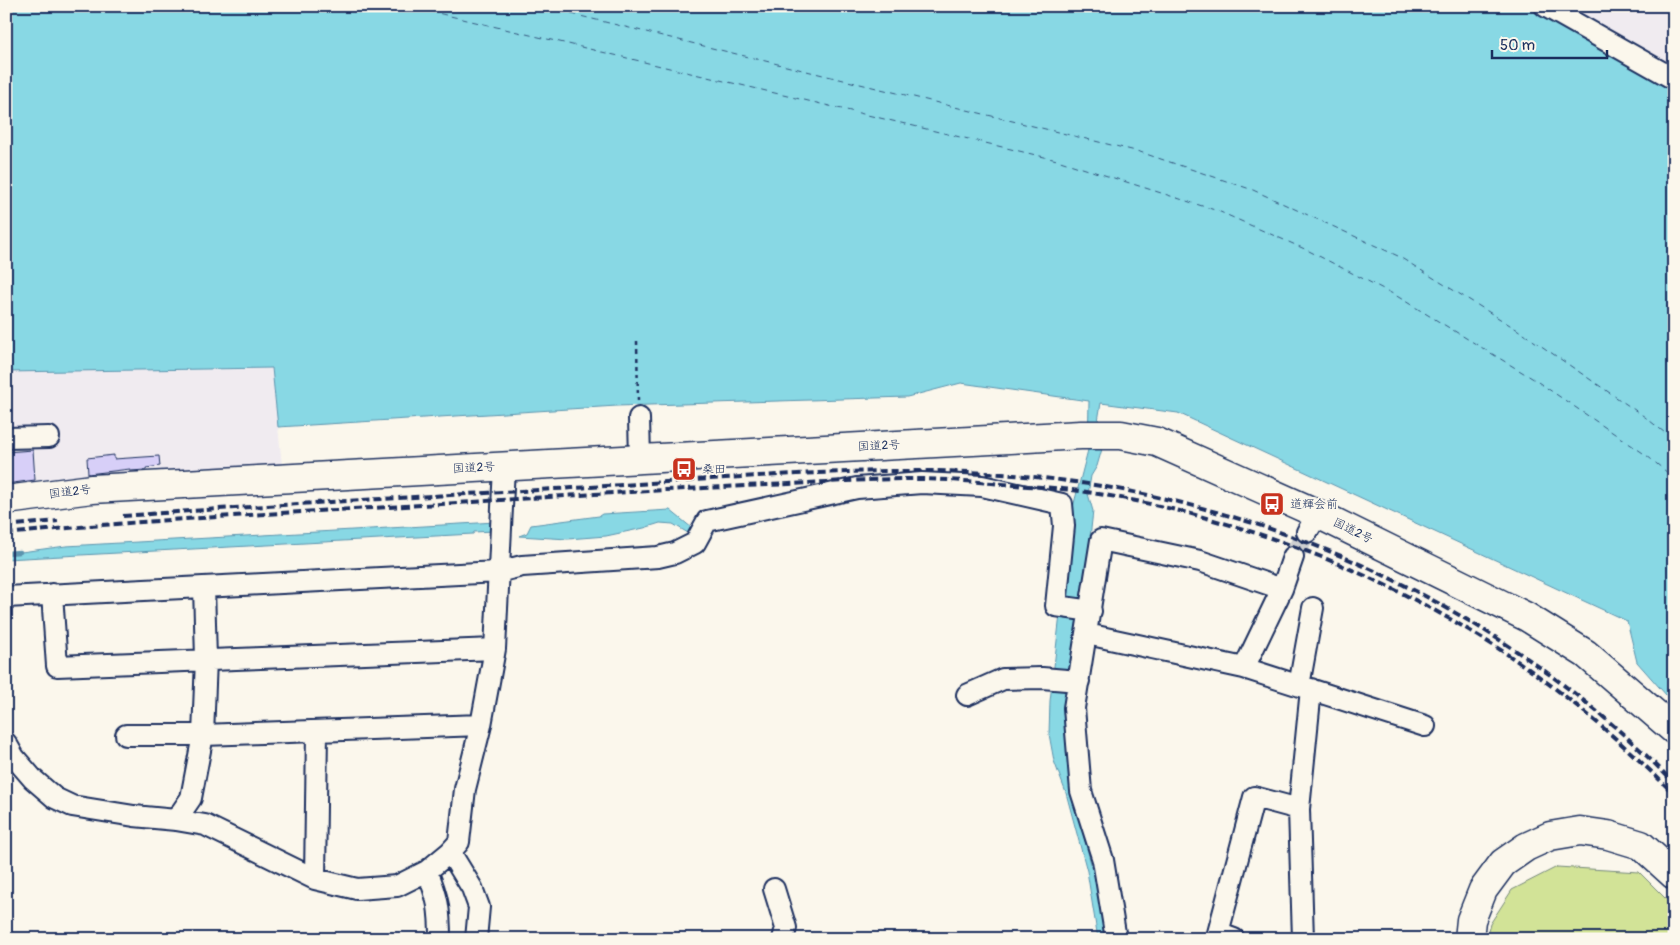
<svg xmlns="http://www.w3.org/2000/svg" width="1680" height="945" font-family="Pangolin,'Klee One',sans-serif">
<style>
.built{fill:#f0ebf0}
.green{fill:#d2e397;stroke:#76897a}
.water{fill:#88d8e4;stroke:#5c94ae}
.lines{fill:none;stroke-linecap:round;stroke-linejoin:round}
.stream{stroke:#5c94ae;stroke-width:4.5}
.ferry{stroke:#365980;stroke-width:1;stroke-dasharray:6 5;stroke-linecap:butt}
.building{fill:#d7cff8;stroke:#1b2f5e}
.minor-tunnel{stroke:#cecfd0;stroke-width:20;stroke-dasharray:20 10;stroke-linecap:butt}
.minor-casing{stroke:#1b2f5e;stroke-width:24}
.highway-casing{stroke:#1b2f5e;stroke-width:31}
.path{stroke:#1b2f5e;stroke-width:2.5;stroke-dasharray:4 4;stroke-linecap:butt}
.minor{stroke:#fbf7ec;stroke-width:20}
.highway{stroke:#fbf7ec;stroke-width:28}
.rail{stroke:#1b2f5e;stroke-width:4;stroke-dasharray:8 4;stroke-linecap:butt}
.labels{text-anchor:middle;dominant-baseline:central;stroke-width:4;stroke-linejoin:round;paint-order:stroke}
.street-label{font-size:12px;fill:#1b2f5e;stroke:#fbf7ec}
.poi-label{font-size:12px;fill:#1b2f5e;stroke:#fbf7ec;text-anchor:start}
</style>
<rect width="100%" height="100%" fill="#fbf7ec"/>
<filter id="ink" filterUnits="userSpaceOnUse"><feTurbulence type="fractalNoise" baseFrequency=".02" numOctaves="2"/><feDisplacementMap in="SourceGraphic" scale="10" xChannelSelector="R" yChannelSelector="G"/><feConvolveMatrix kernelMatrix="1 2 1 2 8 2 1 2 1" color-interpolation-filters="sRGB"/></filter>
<g filter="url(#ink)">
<path class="built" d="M1523,6H1674V89L1624,58Z
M272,368L282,465L6,489V372Z"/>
<path class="green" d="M1557,867L1639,872L1674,907V939H1486L1490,924L1512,890Z"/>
<path class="water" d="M6,6H1523L1624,58L1674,89V704L1637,662L1627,621L1178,413L1101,403L1098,421L1102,449L1097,466L1091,476L1088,494L1093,511L1083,600L1079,605L1074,665V800L1101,901L1107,939H1098L1087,871L1066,793L1054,761L1049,734L1050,701L1072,511L1088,450L1089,401L961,383L907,397L617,406L278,427L272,368L6,372Z
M670,510L692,528L688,533L673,524L660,523L644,528L606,536L568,539L519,536L527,533L531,525L599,516L602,514Z
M496,522L495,531L474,532L473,534L6,559V554L66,546Z"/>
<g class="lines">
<path class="stream" d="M6,553L20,552"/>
<path class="ferry" d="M408,6L1057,160L1218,211L1307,250L1395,295L1532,378L1646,455L1674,478
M539,6L1140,152L1253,190L1398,256L1518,330L1645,417L1674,440"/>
</g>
<path class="building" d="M33,450L35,480L6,484V452Z
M114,455V459L159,456L160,466L146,468V470L130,471V469L88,474L87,458Z"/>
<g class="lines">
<path class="minor-tunnel" d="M1293,557L1307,532"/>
<defs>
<path id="minor" d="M1545,6L1674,79
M639,418L640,459
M6,438L49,437
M1307,532L1318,514
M52,594L57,666L495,649
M6,597L498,572L522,566L658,557L675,553L695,543L707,521L857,488L922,483L982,486L1062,504L1064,526L1056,606L1091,611
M1087,634L1244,668L1425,726
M1244,668L1282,589L1293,557
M1299,686L1313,608
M967,695L1003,679L1042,678L1079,681
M126,735H203L481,725
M6,743L14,757L33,779L55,798L72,806L134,816L176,820L205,825L315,879L357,889L397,886L427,871L450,852L459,842L465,789L481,725L495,649L504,467
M176,820L191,798L203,735L206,659L204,587
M450,852L472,888L479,907L476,939
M427,871C438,897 440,910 440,939
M315,879L317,731
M774,889L786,928L783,939
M1116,939L1103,860L1081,791L1074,708L1101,540L1200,561L1282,589
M1234,939L1218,933L1254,797L1299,809
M1303,939L1299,809L1311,689"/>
<path id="highway" d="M6,500L92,489L1081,435H1121L1157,442L1318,514L1527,617L1586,654L1674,730
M1469,939L1471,920L1483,890L1503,863L1526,847L1550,836L1580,831L1608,835L1641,845L1674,875"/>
</defs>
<use href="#minor" class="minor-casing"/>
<use href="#highway" class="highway-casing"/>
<path class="path" d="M637,341L638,402"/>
<use href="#minor" class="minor"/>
<use href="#highway" class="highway"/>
<path class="rail" d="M123,516C279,504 435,496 591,487C703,480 815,470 928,471C1207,473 1479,582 1674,783
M6,526L58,521
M6,534C176,516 346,511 516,499C607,493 698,488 789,484C830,482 872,479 913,479C939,479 966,481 992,483C1021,486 1051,487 1080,491C1234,514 1391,574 1520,663C1575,701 1626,746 1674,794"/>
</g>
</g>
<defs>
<symbol id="bus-square" viewBox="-11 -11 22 22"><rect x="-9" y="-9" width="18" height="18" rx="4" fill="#c8321e" stroke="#fbf7ec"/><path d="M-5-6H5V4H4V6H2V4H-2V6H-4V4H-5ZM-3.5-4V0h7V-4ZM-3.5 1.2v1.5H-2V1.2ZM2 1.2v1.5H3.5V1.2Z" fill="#fff"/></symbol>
</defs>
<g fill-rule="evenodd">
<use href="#bus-square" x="670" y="455" width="28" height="28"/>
<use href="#bus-square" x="1258" y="490" width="28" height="28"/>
</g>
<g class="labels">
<g class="street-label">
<text transform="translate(879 446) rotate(-3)">国道2号</text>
<text transform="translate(474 468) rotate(-3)">国道2号</text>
<text transform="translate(70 492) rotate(-7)">国道2号</text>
<text transform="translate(1353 531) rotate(26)">国道2号</text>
</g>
<g class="poi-label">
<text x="702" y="469">桑田</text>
<text x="1290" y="504">道輝会前</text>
</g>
</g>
<rect width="1680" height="945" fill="none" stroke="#fbf7ec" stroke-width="25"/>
<rect x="12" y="12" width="1655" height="920" fill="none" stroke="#1b2f5e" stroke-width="2" filter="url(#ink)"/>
<path d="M1492 50v8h115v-8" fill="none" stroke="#1b2f5e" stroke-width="2.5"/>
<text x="1500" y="50" font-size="15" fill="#1b2f5e" stroke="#fbf7ec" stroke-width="4" paint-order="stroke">50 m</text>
</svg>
